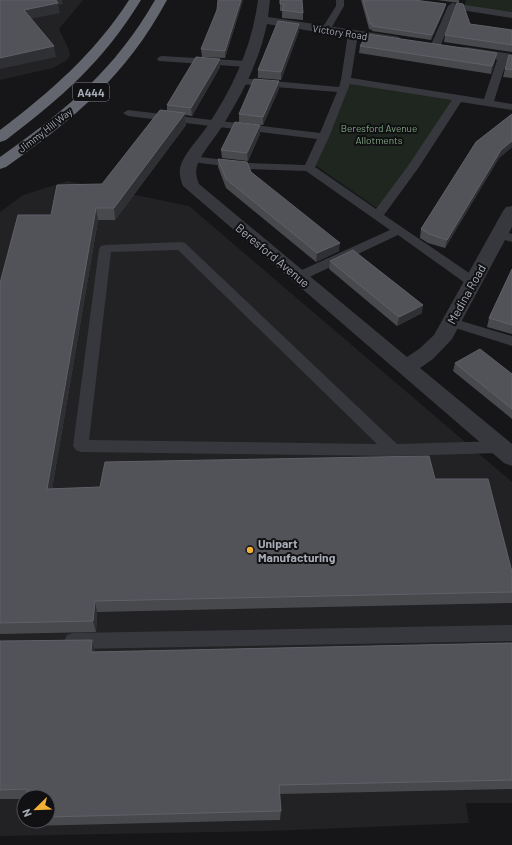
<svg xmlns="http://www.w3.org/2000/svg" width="512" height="845" font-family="Barlow,sans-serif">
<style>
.built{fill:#222225;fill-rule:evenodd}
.green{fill:#1e261f}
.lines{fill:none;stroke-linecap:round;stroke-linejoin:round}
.lane{fill:#37383d;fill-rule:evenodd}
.street{fill:#37383d;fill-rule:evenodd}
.highway{fill:#63666e;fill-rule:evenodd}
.wall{fill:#47494d}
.shaded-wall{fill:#2f3033}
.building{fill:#525359;stroke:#5f6168}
.poi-dot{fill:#f2b134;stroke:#111113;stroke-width:1.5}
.labels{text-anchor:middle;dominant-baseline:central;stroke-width:4;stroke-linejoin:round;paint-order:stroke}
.far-street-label{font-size:10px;fill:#a8adb8;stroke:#111113}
.far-park-label{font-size:10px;fill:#7fa381;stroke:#111113}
.shield{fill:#111113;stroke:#7b7e86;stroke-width:1}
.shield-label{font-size:11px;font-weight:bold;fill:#a8adb8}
.street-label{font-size:12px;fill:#a8adb8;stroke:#111113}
.poi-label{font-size:12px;font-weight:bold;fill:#a8adb8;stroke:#111113;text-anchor:start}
</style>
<rect width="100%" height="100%" fill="#161618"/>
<path class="built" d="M0,0H83L59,29L69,50L70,55L67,60L53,68L0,80Z
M68,181L189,206L512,482V803H466L469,823L267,831L0,836V212L23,195ZM24,797H48V821H24Z"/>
<path class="green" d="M466,0H512V14L464,7Z
M351,82L463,100L378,209L315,165Z"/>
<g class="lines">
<path class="lane" d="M336,0H344V6L329,32H323L321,30L336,6Z
M452,3L512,12V18L455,9L440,47L435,50L432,49L430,47L448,6Z
M353,31L358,34L351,78L484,99L498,57L503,54L508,57L494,101L512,104V110L461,102L419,167L384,215L478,279L479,282L478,285H468L398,235L303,280H293L292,277L293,274L390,230L306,171L249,169L192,162L187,159L192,156L249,163L305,165L317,139L128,116L123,113L128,110L320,133L337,92L240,84L235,81L240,78L339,87L341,80L348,34ZM350,84L452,100L408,166L376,209L315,167L329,137Z
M162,56L247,61L252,64L247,67L159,61L157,59L159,57Z
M499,230L512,234V242L495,237L493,234L495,231Z
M181,242L185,243L397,444L501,441L506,443L509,447L506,451L501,453L393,456L81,452L76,450L73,446L99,249L101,246L105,245ZM178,250L377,444L89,440L111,252Z
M451,318L512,336V346L446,325L444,322L446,319Z
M512,625V641L73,649L67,647L64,641L67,635L73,633Z"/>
<path class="street" d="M258,0H270L268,17L394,36L399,37L401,40L399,43L394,44L267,24C259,61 243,93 223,125C217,135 202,153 198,163C195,171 196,176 199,184L407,357L419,349L434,335L503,211L506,207L512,206V227L452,339L433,359L420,368L512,444V466L504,463L183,186C180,178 178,171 182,162C187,150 201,136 208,125C234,86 252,46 258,0Z
M466,47L512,54V62L461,54L459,51L461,48Z"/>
<path class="highway" d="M129,0H141C103,62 62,97 6,140L0,142V130C51,91 94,54 129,0Z
M155,0H167C126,76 75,118 6,167L0,169V157C65,111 115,70 155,0Z"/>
</g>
<path class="wall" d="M243,0L225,58L202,57L201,49Z
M280,0H302L303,13V20L282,18V11H280Z
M361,0H414L445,9L431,40L372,31V30L369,29Z
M437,0H459V3Z
M299,24V31L281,80L258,78V70Z
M470,24L512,30V52L444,42L445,35Z
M360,46L495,61L491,74L359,53Z
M512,56V78L503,77L505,69Z
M220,59V67L192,116L185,115L186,125L115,220H98L52,489L435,479L512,572V603L97,612L96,632L0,634V283L51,215L102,184L167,111V105Z
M279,89L263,125L239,122V114Z
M512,114V147L499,158L445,248L428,243L420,238L421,229Z
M260,125V134L248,161L222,158L221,150Z
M218,159L251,172L339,251L316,262L226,188L218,167Z
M330,261L422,313L397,326L329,269Z
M512,269V334L487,327L489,318Z
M455,363L512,374V419L453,371Z
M0,641L95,651V652L512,643V789L279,794L281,811L280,820L28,826L25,821H48V797H24V799H0Z"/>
<path class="shaded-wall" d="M53,0H62L63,4L58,5L60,13L25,20L24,10Z
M241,0H243L225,58V51Z
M446,4L445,9L431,40L432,35Z
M299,24V31L281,80V72Z
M54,46L56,57L0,69V58Z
M497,53L495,61L491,74L492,66Z
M220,59V67L192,116L191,108Z
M279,81V89L263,125V117Z
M185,113L186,125L115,220L114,208Z
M260,125V134L248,161L247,153Z
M512,141V147L499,158L445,248L447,240L501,150Z
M96,208L98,220L50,501L47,489Z
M340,243L339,251L316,262L317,253Z
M423,305L422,313L397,326L399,317Z
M95,601L97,612L96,632L93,621Z
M92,640L95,651L94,663L91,652Z"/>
<path class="building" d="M0,0H56L58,3L24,10L54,46L0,58Z
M218,0H241L225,51L201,49L217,10Z
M280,0H302L303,13L282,10L284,4H280Z
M363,0H414L446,4L432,35L372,26L373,24H370Z
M457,3L463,4L470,24L512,30V45L445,35Z
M278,21L299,24L281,72L258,70Z
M367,34L497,53L492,66L360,46Z
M509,55L512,56V70L505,69Z
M196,57L220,59L191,108L167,105Z
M254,79L279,81L263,117L239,114Z
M160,110L185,113L114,208H96L47,489L100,487L105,462L429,456L435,479H488L512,572V592L95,601L93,621L0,623V283L18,215H51L57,185L102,184Z
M512,114V141L501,150L447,240L429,234L421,229L476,142Z
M235,122L260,125L247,153L221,150Z
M218,159L247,162L251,172L340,243L317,253L226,179Z
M353,250L423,305L399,317L330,261Z
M512,269V325L489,318Z
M480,349L512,374V409L455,363Z
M92,640L91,652L512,643V780L279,785L281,811L48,817V797H26L27,789L0,790V641Z"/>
<circle class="poi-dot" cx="250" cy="550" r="4"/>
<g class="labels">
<g class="far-street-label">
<text transform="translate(340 32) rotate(9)">Victory Road</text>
<text transform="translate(45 130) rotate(-38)">Jimmy Hill Way</text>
</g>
<g class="far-park-label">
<text x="379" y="128">Beresford Avenue<tspan x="379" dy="12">Allotments</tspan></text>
</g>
<rect class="shield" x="73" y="83" width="36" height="18" rx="3"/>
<g class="shield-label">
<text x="91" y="92">A444</text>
</g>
<g class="street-label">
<text transform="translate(273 255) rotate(40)">Beresford Avenue</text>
<text transform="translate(466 294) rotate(-61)">Medina Road</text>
</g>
<g class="poi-label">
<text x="258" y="543">Unipart<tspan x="258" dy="14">Manufacturing</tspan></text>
</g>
</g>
<g transform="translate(36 809) rotate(247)"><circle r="19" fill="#111113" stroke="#4d4f55"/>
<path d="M0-3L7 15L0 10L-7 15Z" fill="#f2b134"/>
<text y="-6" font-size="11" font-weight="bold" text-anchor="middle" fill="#a8adb8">N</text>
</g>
</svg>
